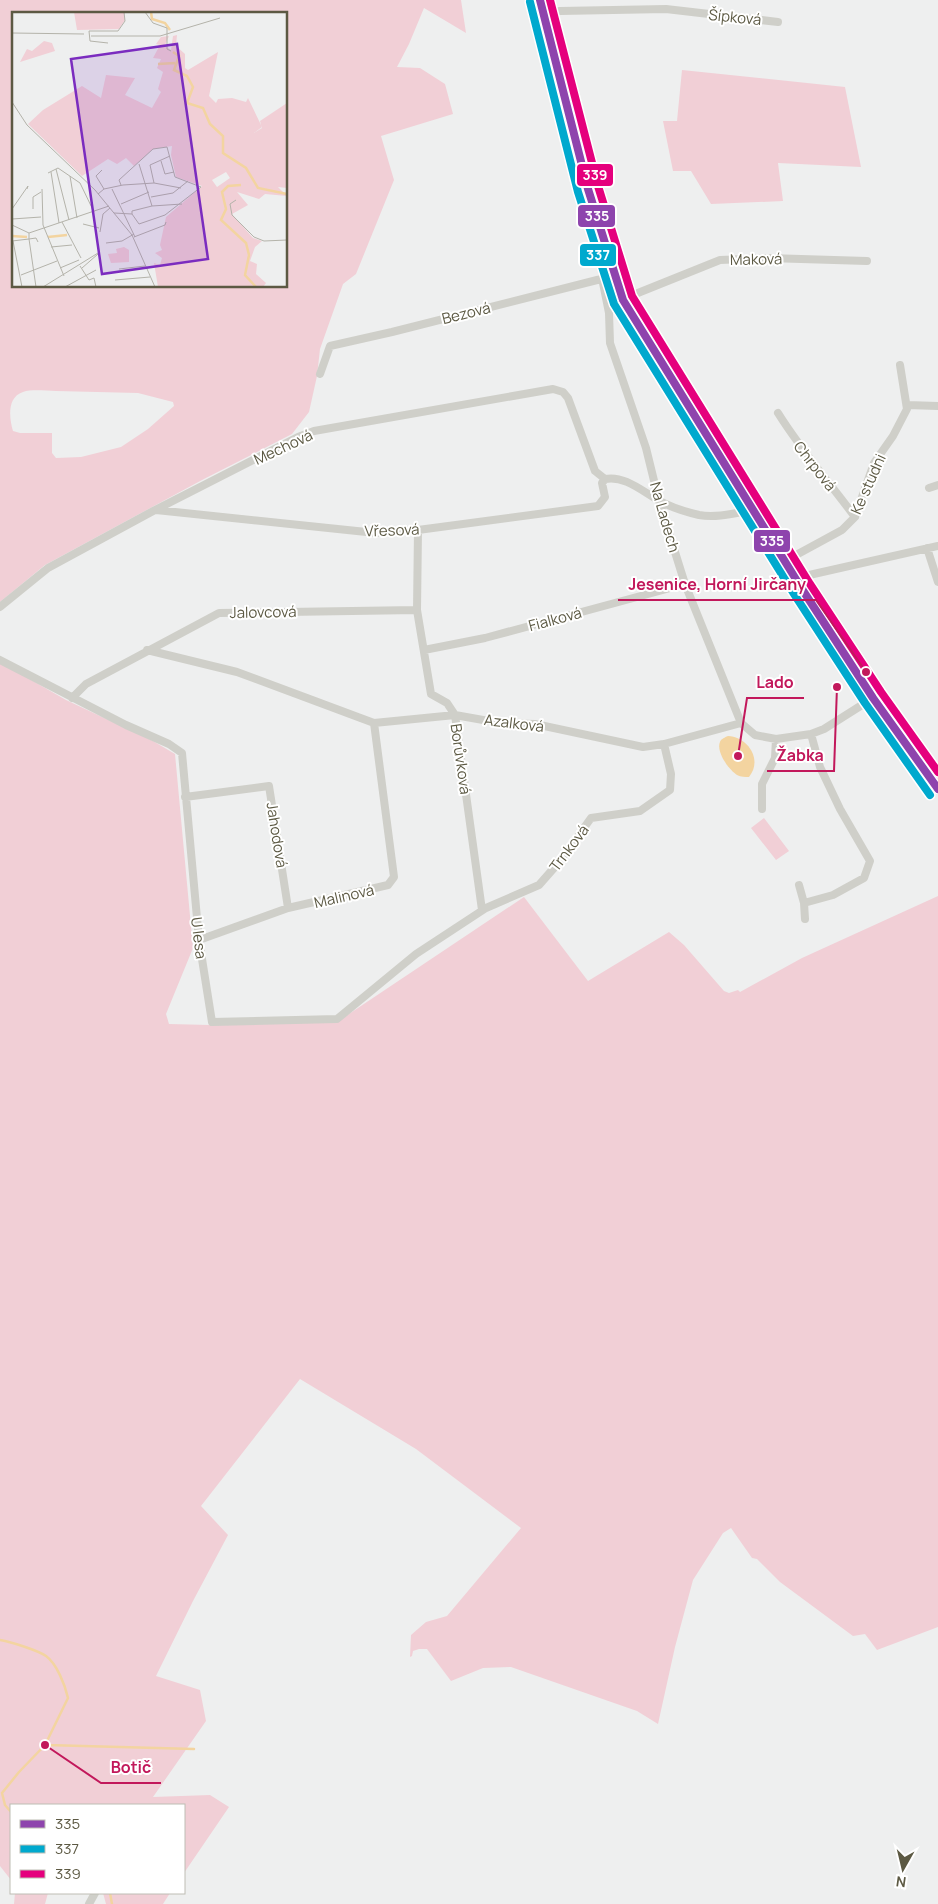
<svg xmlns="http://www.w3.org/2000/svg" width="938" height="1904" font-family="Manrope,sans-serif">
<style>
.green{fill:#f1cfd6;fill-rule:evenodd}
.water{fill:#f3d4a0}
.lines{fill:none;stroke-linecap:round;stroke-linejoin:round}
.stream{stroke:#f3d4a0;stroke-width:2.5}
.minor{stroke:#cfcfc9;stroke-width:8}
.secondary{stroke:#d1d1ca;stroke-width:11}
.bus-1-casing{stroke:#fff;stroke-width:11}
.bus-2-casing{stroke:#fff;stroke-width:11}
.bus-3-casing{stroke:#fff;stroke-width:11}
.bus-1{stroke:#8e44ad;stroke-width:8}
.bus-2{stroke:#00a9ce;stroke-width:8}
.bus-3{stroke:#e5007d;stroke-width:8}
.labels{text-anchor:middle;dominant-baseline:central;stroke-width:4;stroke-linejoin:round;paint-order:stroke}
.street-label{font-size:15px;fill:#5c5943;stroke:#fff}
.inset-river{fill:none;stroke:#f3d4a0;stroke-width:2.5}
.inset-road{fill:none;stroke:#b4b3aa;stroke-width:1}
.view{fill:#7b2cbf;fill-opacity:0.15;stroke:#7b2cbf;stroke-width:2.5}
.inset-edge{fill:none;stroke:#5c5943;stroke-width:2.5}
.leader{fill:none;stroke:#c2185b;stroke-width:2}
.callout-dot{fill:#c2185b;stroke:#fff;stroke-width:2}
.callout-label{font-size:16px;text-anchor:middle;font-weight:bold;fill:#c2185b;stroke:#fff;stroke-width:4;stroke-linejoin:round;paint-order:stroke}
.line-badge{stroke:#fff;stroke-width:2}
.badge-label{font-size:14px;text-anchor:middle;font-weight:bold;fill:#fff}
</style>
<rect width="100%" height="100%" fill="#eeefef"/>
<path class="green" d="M0,0H461L466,33L424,8L409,44L397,67L420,68L445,84L453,114L381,136L394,180L356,274L343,284L320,349L317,376L309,412L292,434L202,480L45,565L0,602ZM14,14H286V286H14ZM56,391L138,393L173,402L174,406L148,429L121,447L81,457L56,458L52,453V433H20L13,431C9,418 7,397 23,392C32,389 46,391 56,391Z
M682,70L845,87L861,167L778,163L783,201L711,204L691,171H673L663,121H677Z
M0,662L66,700L153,741L175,754L193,948L166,1014L169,1024L210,1025L337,1022L524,897L588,981L669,932L684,945L724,991L729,993L738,990L740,992L802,958L938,896V1627L877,1650L865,1634L853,1636L780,1582L757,1559L752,1558L731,1528L723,1533L693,1580L675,1647L658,1724L637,1711L511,1667L483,1668L451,1681L427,1649H419L413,1651L412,1656L410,1657L411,1635L426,1622L447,1616L521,1528L416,1449L300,1379L201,1506L228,1535L193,1601L156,1676L200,1690L206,1721L153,1797L210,1795L229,1807L184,1873V1805H11V1880L0,1866Z
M764,818L789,851L776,860L751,828Z
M15,1893H48L45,1904H14Z
M103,1893H170L163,1904H106Z"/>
<path class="water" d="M728,736C748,737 763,760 749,777C745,777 741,777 737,775C729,770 714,750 721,740C722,739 727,736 728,736Z"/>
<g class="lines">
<path class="stream" d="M0,1640C11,1642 37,1650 46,1656C57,1664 65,1685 68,1698L45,1745L19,1772L2,1793L5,1805L11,1812
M46,1745L194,1749
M110,1893L112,1904"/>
<path class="minor" d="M543,14L560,11L666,9L778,22
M602,278L609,313L610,343L646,448L659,501L685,584L741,723L755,735L776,739L811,734L824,729L873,698
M608,305L720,260L768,258L867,261
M320,374L330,346L392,332L605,278
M907,405L938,406
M778,413C801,450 829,482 855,517
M605,479C624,475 642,491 658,500C670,507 686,512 699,515C717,518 735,513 753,510
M929,488L938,485
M156,510L376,533L418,530L598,506L605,497L602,483L605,479
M418,530L417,610L431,694L447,703L455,715L482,910
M927,548L938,582
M785,561L842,530L855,517L874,463L893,436L907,409L900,365
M796,578L938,546
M0,607L48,568L155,510L298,437L314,431L553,389L563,392L568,398L595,471L605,479
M147,650L237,672L374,723L455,715L500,723L535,724L643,747L664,744L741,723
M424,650L485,638L685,584
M0,660L126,725L169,744L182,753L199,940L212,1022L337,1019L416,954L486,908L539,885L561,860L591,818L640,811L670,790L671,774L664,744
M72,698L86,684L219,613L417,610
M185,797L269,786L288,908
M762,809V784L775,758L776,739
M799,885L804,903L805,919
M804,903L833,895L864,878L870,861L840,809L820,767L811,734
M199,940L288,908L388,885L394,877L374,723
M89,1904L95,1893"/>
<path class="secondary" d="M540,0C565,99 588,204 623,300L802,589L873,698L938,789"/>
<defs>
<path id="bus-1" d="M540,0L588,189L623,300L802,589L873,698L938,789"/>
<path id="bus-2" d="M530,2L578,192L614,304L794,594L865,703L930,795"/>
<path id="bus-3" d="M550,0L598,186L632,296L810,584L881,692L938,772"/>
</defs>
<use href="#bus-1" class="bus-1-casing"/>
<use href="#bus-2" class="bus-2-casing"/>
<use href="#bus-3" class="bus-3-casing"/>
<use href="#bus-1" class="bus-1"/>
<use href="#bus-2" class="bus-2"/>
<use href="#bus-3" class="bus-3"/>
</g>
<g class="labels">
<g class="street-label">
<text transform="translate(735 17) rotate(6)">Šípková</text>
<text transform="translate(756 259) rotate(-1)">Maková</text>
<text transform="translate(466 313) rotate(-14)">Bezová</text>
<text transform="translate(283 447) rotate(-25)">Mechová</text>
<text transform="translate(815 466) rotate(52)">Chrpová</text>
<text transform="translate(868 484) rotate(-66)">Ke studni</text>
<text transform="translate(665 517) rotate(74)">Na Ladech</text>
<text transform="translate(392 530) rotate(-2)">Vřesová</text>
<text transform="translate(263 612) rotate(-1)">Jalovcová</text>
<text transform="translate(555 619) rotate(-15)">Fialková</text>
<text transform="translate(514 723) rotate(7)">Azalková</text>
<text transform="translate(461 759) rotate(82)">Borůvková</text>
<text transform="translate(277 835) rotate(81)">Jahodová</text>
<text transform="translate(569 848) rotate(-53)">Trnková</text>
<text transform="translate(344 896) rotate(-13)">Malinová</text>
<text transform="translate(199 938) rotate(83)">U lesa</text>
</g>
</g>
<g transform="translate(12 12)">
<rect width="275" height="275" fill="#eeefef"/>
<path d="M62,0H112L113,8L107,17L65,18ZM165,23L164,34L173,42V56L176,58L206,40L197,84L204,91L206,87L220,86L234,90L236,86L250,115L242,121L250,116L248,109L275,91V176L266,175L275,184L253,182L247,187L225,180L236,193L220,202L241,226L250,229L243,235L238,249L245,252L244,262L254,271L251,275H146L142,251L148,253L150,246L143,241L150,238L148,233L154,205L190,174L164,165L159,143L160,134L141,137L122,154L114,146L105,152L96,147L70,164L16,112L31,98L70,74L89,86L94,63L123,66L113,83L140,96L149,80L146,77L151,60L145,56L149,47L141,46L148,33L144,32L149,25L157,24L153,33L159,38L161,24ZM214,160L218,166L205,175L200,168ZM32,29L40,31L43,39L8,50L15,37L20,39ZM112,235L117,238V250L99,251L96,242L105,241L104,237Z" fill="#f1cfd6" fill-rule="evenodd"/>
<path class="inset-river" d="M139,0L140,7L153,11L158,18M161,40L167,44L162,58L175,64L181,75L175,91L191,96L198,112L211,124V141L234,156L246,176L275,182M146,52L163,51M229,173L216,174L210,180L214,197L209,208L234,231L237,243L233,263L244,275M0,224L15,225M36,225L55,223"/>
<path class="inset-road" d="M133,0L141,11L155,16V37L159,39M0,21L72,22M79,24H148L208,6M96,31L78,29L77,19H106L113,9L112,0M0,90L15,113L83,178L120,223L143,275M149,149L153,162L162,160M127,152L140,194M44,157L57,208M90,158L84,164L92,177M39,160L47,211M36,161L46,156L68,171L82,200M58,164L65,206M142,171L138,153L158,144M109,173L107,168L141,137L155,135L163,165L189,175L153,203L127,212L120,202M30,177L31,213L52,264M100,177L123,225M86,182L92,177L111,173L142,171L169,176M139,185L161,181L176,169M224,188L218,192L220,203L242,225L252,229L275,228M109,192L137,180M0,197L16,174L15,177M21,197V185L29,180M102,201L120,202M120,202V199L140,194L170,192M0,207L29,205M50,210L69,246M71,212L87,216M0,213L17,221M88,220L91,202L98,196M122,225L153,213L154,210M0,229L17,227V221L97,194M1,229L10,275M94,231L110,229L122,222M39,235L60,233M68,254L77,268L82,266L84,275M48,256L67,248M70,256L86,242M107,257L133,254M9,263L45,249M103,268L138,265M24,275L17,227L24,226L26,230M31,275L86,241M53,275L84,258"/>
<path class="view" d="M165,32L196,247L90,262L59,47Z"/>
<rect width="275" height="275" class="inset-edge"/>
</g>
<path class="leader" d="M866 672L816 600H618M738 756L747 698H804M837 687L834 771H767M45 1745L101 1783H161"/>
<g class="callout-dot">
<circle cx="866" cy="672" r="5"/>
<circle cx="738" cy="756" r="5"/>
<circle cx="837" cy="687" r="5"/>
<circle cx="45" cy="1745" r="5"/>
</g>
<g class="callout-label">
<text x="717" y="590">Jesenice, Horní Jirčany</text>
<text x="775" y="688">Lado</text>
<text x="800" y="761">Žabka</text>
<text x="131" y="1773">Botič</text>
</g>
<g class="line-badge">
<rect x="576" y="163" width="38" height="24" rx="5" fill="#e5007d"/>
<rect x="577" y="204" width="39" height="24" rx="5" fill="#8e44ad"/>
<rect x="579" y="243" width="38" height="24" rx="5" fill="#00a9ce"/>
<rect x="753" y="529" width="38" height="24" rx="5" fill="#8e44ad"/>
</g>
<g class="badge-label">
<text x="595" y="180">339</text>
<text x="597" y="221">335</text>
<text x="598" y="260">337</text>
<text x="772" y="546">335</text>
</g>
<rect x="10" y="1804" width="175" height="90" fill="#ffffff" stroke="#bebdb4"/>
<rect x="20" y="1820" width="25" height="8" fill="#8e44ad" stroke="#bebdb4"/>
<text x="55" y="1829" font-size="15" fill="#5c5943">335</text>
<rect x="20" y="1845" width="25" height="8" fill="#00a9ce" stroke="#bebdb4"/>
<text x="55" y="1854" font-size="15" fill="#5c5943">337</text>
<rect x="20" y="1870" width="25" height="8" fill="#e5007d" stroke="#bebdb4"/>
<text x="55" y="1879" font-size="15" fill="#5c5943">339</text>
<g transform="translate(903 1869) rotate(188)" stroke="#ffffff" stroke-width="4" paint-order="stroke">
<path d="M0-4L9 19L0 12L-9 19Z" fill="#5c5943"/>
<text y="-8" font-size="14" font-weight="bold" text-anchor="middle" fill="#5c5943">N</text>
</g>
</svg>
